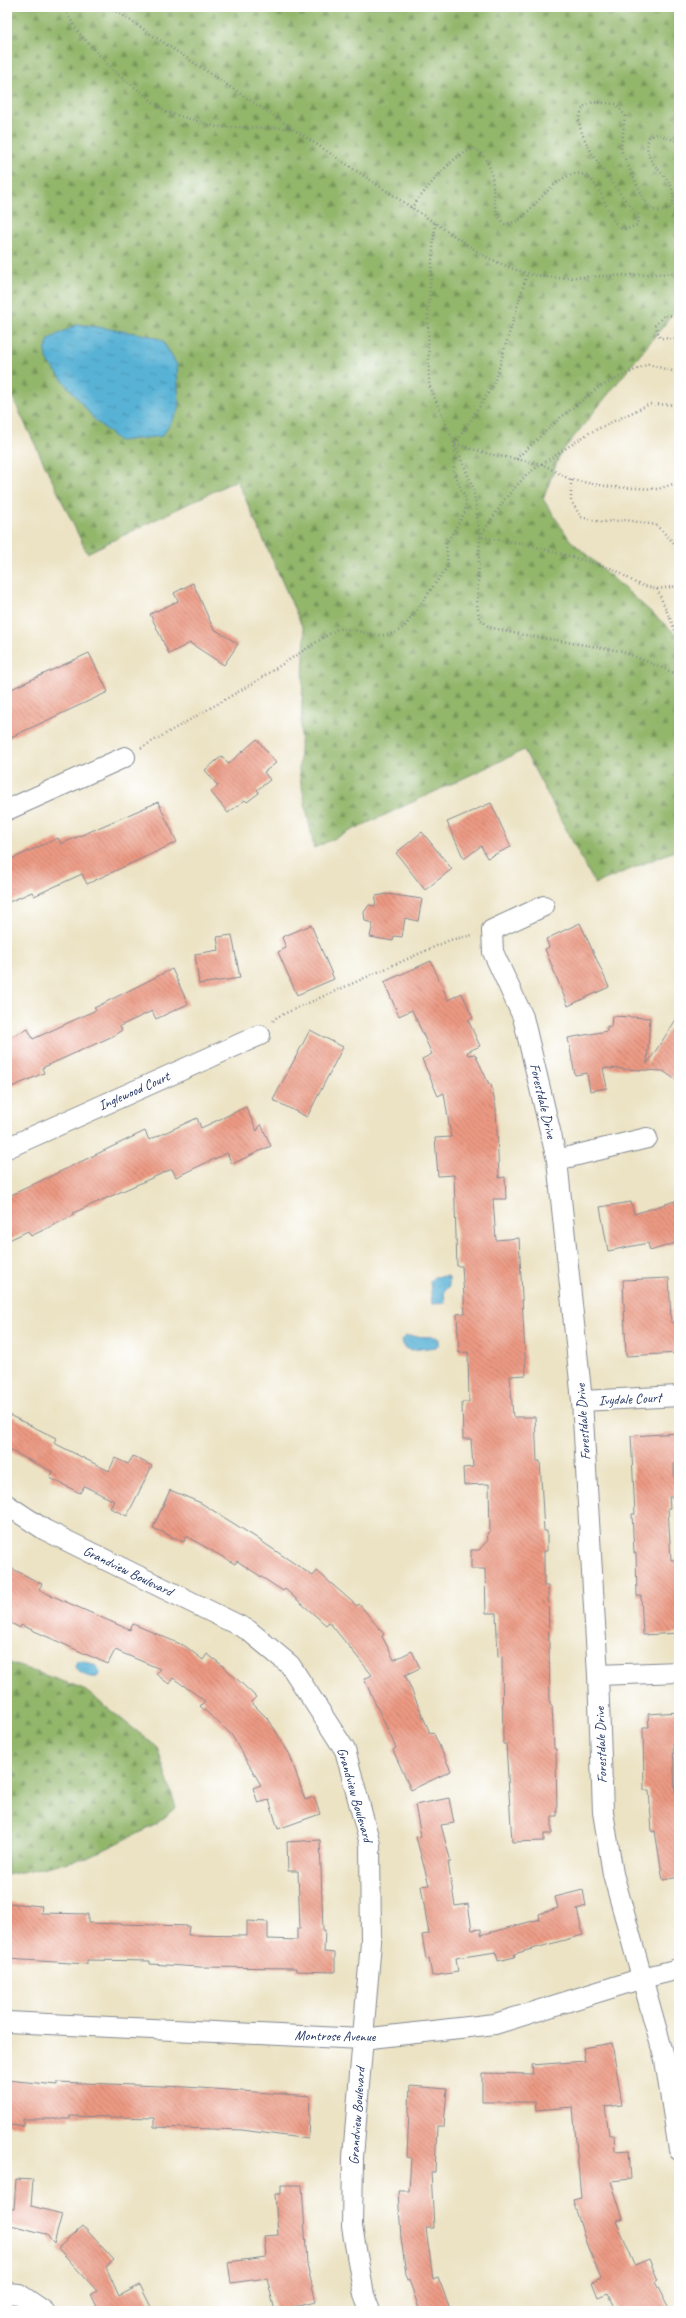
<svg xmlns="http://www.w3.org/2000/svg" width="686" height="2318" font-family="Caveat,sans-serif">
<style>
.forest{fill:url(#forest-firs);stroke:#567264}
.water{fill:url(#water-ripples);stroke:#3a709a}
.building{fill:url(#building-back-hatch)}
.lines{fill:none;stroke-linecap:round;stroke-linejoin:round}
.minor-casing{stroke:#848991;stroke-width:22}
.path{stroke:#848991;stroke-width:2.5;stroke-dasharray:1 3;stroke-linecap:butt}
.minor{stroke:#fff;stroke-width:20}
.labels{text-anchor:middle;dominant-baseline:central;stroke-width:4;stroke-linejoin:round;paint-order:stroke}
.street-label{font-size:14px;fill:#1b2f5e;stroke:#fff}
</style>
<defs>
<pattern id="forest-firs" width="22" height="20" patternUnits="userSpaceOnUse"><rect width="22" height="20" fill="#92b66a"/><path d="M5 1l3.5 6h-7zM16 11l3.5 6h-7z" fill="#76945a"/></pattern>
<pattern id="water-ripples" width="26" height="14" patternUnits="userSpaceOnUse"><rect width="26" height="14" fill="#58b2d5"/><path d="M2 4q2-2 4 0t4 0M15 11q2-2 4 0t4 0" fill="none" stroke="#4891b0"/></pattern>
<pattern id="building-back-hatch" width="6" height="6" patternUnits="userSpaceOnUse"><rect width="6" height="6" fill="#ec9982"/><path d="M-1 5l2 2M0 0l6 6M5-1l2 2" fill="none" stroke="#be7d6e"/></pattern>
</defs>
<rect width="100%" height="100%" fill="#fff"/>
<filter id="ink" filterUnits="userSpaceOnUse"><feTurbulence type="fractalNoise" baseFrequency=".025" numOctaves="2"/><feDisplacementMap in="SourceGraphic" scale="8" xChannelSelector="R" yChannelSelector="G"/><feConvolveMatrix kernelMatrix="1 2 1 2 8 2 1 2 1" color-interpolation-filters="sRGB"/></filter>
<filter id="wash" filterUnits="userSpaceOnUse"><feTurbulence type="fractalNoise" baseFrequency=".012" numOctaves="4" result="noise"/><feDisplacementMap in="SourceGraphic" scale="16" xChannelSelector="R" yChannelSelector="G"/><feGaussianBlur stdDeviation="0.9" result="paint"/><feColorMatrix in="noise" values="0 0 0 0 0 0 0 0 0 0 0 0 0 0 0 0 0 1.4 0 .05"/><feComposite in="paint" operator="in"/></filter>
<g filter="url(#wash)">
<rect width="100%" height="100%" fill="#ece3c4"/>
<path class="forest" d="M7,7H679V310L677,309L560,454L543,499L570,540L679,637V849L595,884L524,750L314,848L299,772L305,633L237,480L87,553L7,386Z
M7,1662L82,1688L157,1747L176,1808L155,1825L87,1858L7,1875Z"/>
<path class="water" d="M78,324L147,335L162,340L177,365L179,410L162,436L119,441L95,420L49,363L45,352L49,339Z
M446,1276L449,1277V1286L444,1291L445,1303L432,1304L430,1281L434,1277Z
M406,1336L436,1337L439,1339V1344L436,1347L411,1350L404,1348L402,1340Z
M81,1660L96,1666L100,1671L97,1677C90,1678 79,1674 75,1667L77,1661Z"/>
<g id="blocks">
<path class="building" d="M193,583L213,628L238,644L224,665L190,643L169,654L150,614L178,601L174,593Z
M89,653L108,692L7,739V691Z
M257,739L276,763L264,772L270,780L257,790L259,793L247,802L245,800L228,813L211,792L218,786L205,770L222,756L228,764Z
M158,802L177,842L87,884L82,874L34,896L32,892L7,903V861L58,838L61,844Z
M491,803L511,847L487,858L481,846L464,859L447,822Z
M422,832L452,869L425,890L396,853Z
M387,894L422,899L418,921L405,918L402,937L394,936L393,941L370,937L373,923L365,921L364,912L369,905L375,906L376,896Z
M580,923L609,987L568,1006L545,949L549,947L546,939Z
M311,925L334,979L297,995L278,952L286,948L282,937Z
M232,935L240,978L199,984L195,954L219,950L217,937Z
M431,961L448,1000L462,993L473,1018L468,1020L480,1046L467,1052L468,1055L475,1054L489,1084H491L496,1108L499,1178L505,1177L506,1199H493L496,1240L519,1238L526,1375L510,1376L513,1417H535L537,1461H540L544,1531H547V1551H544V1586H548L550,1705H552L554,1749H556L557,1816H552V1834H544V1841L512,1842L506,1744H503L502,1656L498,1657L496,1613H486L485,1569H471V1550H479L488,1540L487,1533L490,1532L489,1484L464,1485L463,1468L473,1467L471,1439H463L462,1402H469L468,1352L459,1353L457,1314L465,1313L462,1266H457L454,1175L438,1176L435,1138L451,1137L444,1093L438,1096L422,1059L432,1054L412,1010L399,1016L384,982Z
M172,969L188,1004L156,1019L152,1011L120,1026L122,1030L113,1036L42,1068L44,1073L7,1089V1038L28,1029L33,1039L96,1010L94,1008Z
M679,1015V1082L663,1071L603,1068L607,1088L590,1091L587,1073L575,1075L568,1038L607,1031V1026L611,1027L612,1016L650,1018L647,1064Z
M310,1030L343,1047L307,1117L273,1100Z
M246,1107L257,1131L261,1124L271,1146L232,1164L227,1153L176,1177L172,1169L73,1213L74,1215L31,1236L28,1231L7,1241V1197L145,1131L149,1140L197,1118L201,1128Z
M675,1201L679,1215V1242L650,1251L648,1243L608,1251L600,1207L631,1202L634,1214Z
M669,1278L671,1322H679V1353L626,1356L623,1280Z
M7,1414L56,1438L54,1443L109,1471L115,1458L128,1464L133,1456L152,1466L127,1516L110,1508L114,1501L84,1486L80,1493L50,1478L53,1472L7,1449Z
M679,1433V1464H674L675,1497H669L670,1508H668L671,1560H679V1633L643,1635L641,1596H637L636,1553H634L632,1514H635L631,1436Z
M170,1490L201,1503L252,1535L313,1576L317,1571L357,1606L359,1604L384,1634L382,1636L394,1660L412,1651L420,1668L405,1675L430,1733L433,1732L451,1771L411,1790L393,1750L396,1748L364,1679L372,1675L329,1622L326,1625L285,1589L283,1591L237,1561L235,1564L186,1536L184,1542L153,1528Z
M7,1566L42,1584L39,1590L130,1630L133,1624L185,1646L203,1660L207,1654L222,1665L256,1697L251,1702L269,1720L290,1755L305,1800L314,1797L320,1814L278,1829L269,1800L258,1803L253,1788L261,1785L231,1734L200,1706L205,1701L173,1678L169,1684L156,1674L160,1669L115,1650L108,1664L21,1625L20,1628L7,1621Z
M679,1712V1743H673L675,1793H679V1877L663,1880L655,1831L652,1832L649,1790H644L643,1727H649L648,1714Z
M449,1798L454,1823L441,1825L451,1862H448L455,1906L468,1904L472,1930L481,1929V1935L540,1919L539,1914L558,1908L555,1897L583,1890L586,1906L577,1909L583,1935L514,1954L515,1957L498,1961L496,1952L456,1958L458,1972L432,1976L429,1958L426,1959L422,1935L429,1934L421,1886L429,1885L416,1837L421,1836L415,1805Z
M320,1840L323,1930H325L324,1952L335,1953V1972L296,1971V1968L199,1967L150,1964V1961L87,1960V1964L7,1959V1903L42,1906L41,1913L88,1914V1923L189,1926L188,1935L247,1936V1921L268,1922V1939L297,1940V1929H300L298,1871H288L287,1842Z
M612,2043L622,2105L605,2107L609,2135H614L615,2151L629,2150L631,2179L611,2181L623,2219L616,2221L635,2265L649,2259L658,2280L655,2282L670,2311H617L608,2293L598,2297L592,2282L601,2278L586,2243L573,2200L581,2198L573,2107L536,2110L535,2102H482V2073L533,2074L532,2065L585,2061L583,2048Z
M7,2080L57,2085V2082L186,2087L310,2096L308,2139L242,2130L154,2127V2118L70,2116V2119H23V2126L7,2125Z
M410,2086L447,2089L444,2126H437L435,2172H431L434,2228H426L433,2279L438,2277L451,2311H420L409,2280L407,2281L401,2238L398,2191H409L411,2158L407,2157Z
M16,2179L33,2180L31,2206L62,2214L54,2244L46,2234L7,2224V2209H14Z
M281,2185H302L307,2264L316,2302L275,2311L267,2278L231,2283L228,2262L266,2257L264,2236L278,2235L275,2194H281Z
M83,2226L114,2260L106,2267L119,2296L140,2285L153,2311H89L97,2307L91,2294L97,2291L58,2248Z"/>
</g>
</g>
<g filter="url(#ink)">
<use href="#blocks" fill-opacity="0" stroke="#848991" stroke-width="1"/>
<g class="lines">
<defs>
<path id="minor" d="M7,810L125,757
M544,906L492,930L493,952L523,1017L557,1160L582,1401L598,1675L603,1812L613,1874L665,2060L679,2150
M7,1148L260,1035
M557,1160L647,1138
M582,1401L679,1396
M7,1505L45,1530L248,1630L290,1665L345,1750L370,1844L371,1942L353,2157L352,2227L364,2295L370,2311
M598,1675L679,1672
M7,2022L362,2039L495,2024L643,1978L679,1969
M7,2293L19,2294L44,2311"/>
</defs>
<use href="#minor" class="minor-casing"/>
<path class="path" d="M63,7L78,32L114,71L166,112L217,127L291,128
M110,7L486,257L513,269L534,275L559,278L679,273
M411,208C426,191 454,150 476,149C504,170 484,207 505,224C508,223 513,223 517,221C534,211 569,152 593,182C605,196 607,214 619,228L627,229L637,225L639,216C622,197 579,144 579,119C580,115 582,110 583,107L593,102L616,104L625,116L621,150L644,200L653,210L666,211L672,206C673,202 674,197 673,193C670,171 640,165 649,137L657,134L679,142
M435,223L428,312L429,385L473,487L480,537L477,604L479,618L489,627L513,633L621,651L679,675
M679,316L665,315L655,325L660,338L679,339
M679,405L650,404L589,433L527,474L505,499L480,537L526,544L614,569L637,584L657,589L679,586
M455,444L489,454L542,464L571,480L611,487L658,489L679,482
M516,459L560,418L599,387L648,364L679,373
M571,480V501L581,517L601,522L626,520L656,525L679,548
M657,589L679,639
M141,748L250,685L337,629C363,627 381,646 405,626L448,566L446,544L465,512L466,500L454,472L455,444L494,384L527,274
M273,1021L277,1017L450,940L473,935
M7,1116L11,1125"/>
<use href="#minor" class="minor"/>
</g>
</g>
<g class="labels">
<g class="street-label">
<text transform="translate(134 1091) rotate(-24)">Inglewood Court</text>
<text transform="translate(543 1101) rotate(77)">Forestdale Drive</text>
<text transform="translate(630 1399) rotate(-3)">Ivydale Court</text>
<text transform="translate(583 1422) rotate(-94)">Forestdale Drive</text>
<text transform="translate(128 1571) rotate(26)">Grandview Boulevard</text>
<text transform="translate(601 1745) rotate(-92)">Forestdale Drive</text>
<text transform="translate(355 1795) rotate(74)">Grandview Boulevard</text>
<text transform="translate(335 2036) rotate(1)">Montrose Avenue</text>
<text transform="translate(357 2116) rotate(-86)">Grandview Boulevard</text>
</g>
</g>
<rect width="686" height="2318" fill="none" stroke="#fff" stroke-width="24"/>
</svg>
